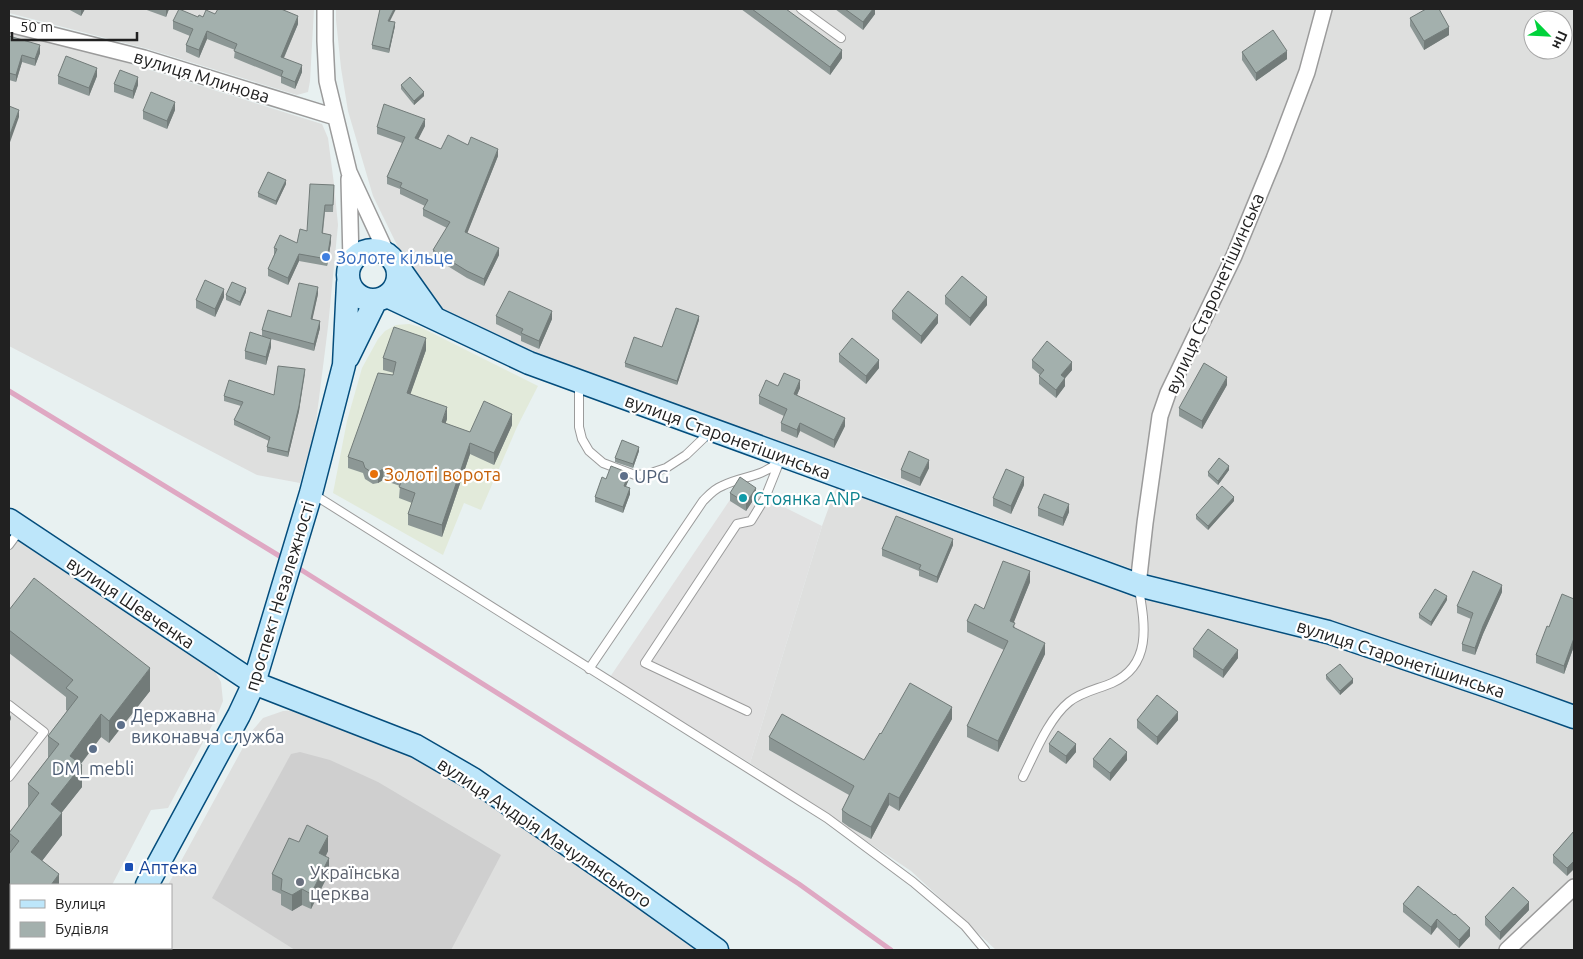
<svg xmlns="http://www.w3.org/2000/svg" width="1583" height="959" font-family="Ubuntu,sans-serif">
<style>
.residential{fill:#dedfde;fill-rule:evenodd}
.industrial{fill:#e2eada}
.religious{fill:#cfcfcf}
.parking{fill:#e1e1e1}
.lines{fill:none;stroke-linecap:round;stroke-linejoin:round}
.stream{stroke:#dfa8c3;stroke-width:5}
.lane-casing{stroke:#9b9b9b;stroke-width:10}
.street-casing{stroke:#9b9b9b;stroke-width:18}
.secondary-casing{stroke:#044d7c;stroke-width:25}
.lane{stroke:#fff;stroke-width:8}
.street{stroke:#fff;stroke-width:15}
.secondary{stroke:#bde6fa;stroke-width:22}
.wall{fill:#8c9795}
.shaded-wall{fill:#727b79}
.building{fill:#a3b0ad;stroke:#727b79}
.shop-dot{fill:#3f7fe0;stroke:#fff;stroke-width:2}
.food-dot{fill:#e8710a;stroke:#fff;stroke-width:2}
.service-dot{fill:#5c6f8a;stroke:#fff;stroke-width:2}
.culture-dot{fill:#0f9aa8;stroke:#fff;stroke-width:2}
.transit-dot{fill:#1a4fb4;stroke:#fff;stroke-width:2}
.worship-dot{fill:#6b7280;stroke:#fff;stroke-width:2}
.labels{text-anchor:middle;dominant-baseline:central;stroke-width:4.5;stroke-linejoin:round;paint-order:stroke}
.street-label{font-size:18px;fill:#212121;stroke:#fff}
.shop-label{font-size:18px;fill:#366cbe;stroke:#fff;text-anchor:start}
.food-label{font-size:18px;fill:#c56008;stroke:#fff;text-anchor:start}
.service-label{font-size:18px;fill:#4e5e75;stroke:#fff;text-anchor:start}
.culture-label{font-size:18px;fill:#0d838f;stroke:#fff;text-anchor:start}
.transit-label{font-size:18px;fill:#164399;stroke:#fff;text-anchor:start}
.worship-label{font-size:18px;fill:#5b616d;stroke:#fff;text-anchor:start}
</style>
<rect width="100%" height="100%" fill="#e8f1f1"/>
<path class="residential" d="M9,9H314L310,81L308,92L297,95L148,49L9,13Z
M336,9H1574V705L1379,637L1289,611L1147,574L1115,563L868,472L743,430L543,356L442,308L421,294L373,196L348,111L341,68L336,20ZM1533,20H1563V50H1533Z
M9,32L105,56L322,124L328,138L334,184L338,225L328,327L315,430L300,483L257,475L9,346Z
M836,488L980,538L1128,595L1156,599L1319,640L1436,679L1574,728V950H996L911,871L750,763L822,526Z
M9,530L214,670L221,682L223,701L217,716L168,808L151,810L112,885H11V948H91L89,950H9Z
M302,710L412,753L480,795L568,855L696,950H145L146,948H171V885H168L252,731L263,718L283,711Z"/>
<path class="industrial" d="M409,324L420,327L538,386L517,427L481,510L464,503L443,555L333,493L347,421L362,368L378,339L385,331L396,325Z"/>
<path class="religious" d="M300,752L330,760L378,782L501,855L451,950H295L212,898L291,754Z"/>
<path class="parking" d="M740,485L822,526L750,763L610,677Z"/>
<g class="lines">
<path class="stream" d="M9,391L286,560
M295,566L728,838L799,884L891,950"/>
<defs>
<path id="lane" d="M801,9L841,38
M579,384V427L582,439L589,451L603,463L635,475L648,474L666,468L686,455L710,432
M313,494L827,818L913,882L965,926L985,950
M9,545L20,530
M589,669L703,501C709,495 714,489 722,486C741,476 760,478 777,463
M9,705L44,732L9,777
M747,711L645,663L737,524L751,521L765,498L781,458
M1023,777C1035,753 1049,718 1069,702C1081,692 1098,689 1112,683C1152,665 1145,625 1139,589"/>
<path id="street" d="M325,9V41L327,81L349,172L387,254
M9,24L144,58L335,117
M349,179L351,261
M1138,585L1145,523L1160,416L1168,393L1234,256L1274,159L1307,72L1324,9
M1507,950L1574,887"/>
<path id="secondary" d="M348 275a25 25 0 1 1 50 0a25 25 0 1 1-50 0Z
M394,261L433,316
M387,296L529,363L1138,585L1328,632L1496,689L1574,717
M348,357L376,300
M9,520L254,683L416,746L473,779L616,878L717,950
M147,885L239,715L254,683L311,493L344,365L348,283
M112,950L113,948"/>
</defs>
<use href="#lane" class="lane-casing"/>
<use href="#street" class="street-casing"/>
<use href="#secondary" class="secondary-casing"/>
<use href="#lane" class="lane"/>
<use href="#street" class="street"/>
<use href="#secondary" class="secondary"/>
</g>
<path class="wall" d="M68,9H85L81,16Z
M144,9H169L166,17Z
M741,9H786L842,58L830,75Z
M835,9H875V14L863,30Z
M198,17L298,24L284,58L302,72L295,89L281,83V77L234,58L235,50L207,39L199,58L186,52V45L190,36L173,29V21Z
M1410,18L1449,35L1424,50L1410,26Z
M390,21L395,26L389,53L372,49V45Z
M9,36L40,53L35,66L22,62L16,82L9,80Z
M1242,52L1287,59L1256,81L1242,60Z
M58,76H97L89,96L58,84Z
M114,84L138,85L133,99L114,92Z
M401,85L424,96L414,105L401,89Z
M175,110L167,129L143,119V111Z
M425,126L418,140L441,149L468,145L498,156L467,233L499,255L484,286L467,278L433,257V250L447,228L423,216V209L425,206L400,194V189L387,184V177L402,143L377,134V127Z
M286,184L276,205L258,197V193Z
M334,185L333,212H325L323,233L331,242L327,266L299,261L288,285L268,276V269L274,255V248L297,243L307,231Z
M246,292L240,306L226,300V295Z
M318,294L312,319L320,328L314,351L271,339V347L266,365L245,359V351L262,336V330L291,317Z
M945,296L987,305L970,326L945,304Z
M224,297L215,317L196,308V300Z
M892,311L938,323L921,344L892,319Z
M496,316L552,319L539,349L521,341V336L496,324Z
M699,320L677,385L625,367V363L662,347Z
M426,350L410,394L447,419L445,424L470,432L512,425L494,465L470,454L442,537L408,525V514L412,503L399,498L400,486L383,480L378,483L373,484L365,479L363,473L348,468V457L393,375L394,373L383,370V358Z
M839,354L879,368L866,384L839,362Z
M1032,360L1072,370L1065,378V386L1056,398L1039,384V376L1040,375L1032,368Z
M305,374L299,411L288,457L267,452V447L269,441L234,425V420L241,406L224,401V396L274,395Z
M1227,385L1202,429L1179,416V408Z
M778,386L800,388L797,395L845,426L834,448L800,431L797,438L781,431V423L784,416L759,404V396Z
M639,451L633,468L615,462V458Z
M929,468L920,486L901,478V470Z
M1229,470L1218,485L1208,476V472Z
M606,479H629L626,486L630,494L623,513L595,502V497Z
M1024,485L1011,514L993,506V498Z
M730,493L756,496L746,511L730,501Z
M1234,501L1208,530L1196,519V515Z
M1038,508L1069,512L1063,526L1038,516Z
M953,545L937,583L919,576V571L882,556V549Z
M1030,582L1013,623L1015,628L1045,654L998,752L967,737V726L1004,650L967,632V621Z
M1502,592L1483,634L1475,655L1462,651V644L1471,619L1457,613V606Z
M1574,599V646L1564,674L1536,663V655L1549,627Z
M1447,600L1431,626L1419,618V614Z
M9,610L150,691L109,743L101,737L81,764L82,787L62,812V835L42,861L59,885H11V948H20L18,950H12L9,948V833L29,807H28V784L48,758V736L67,711L66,710V697L9,653Z
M1193,649L1238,658L1223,678L1193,657Z
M1326,675L1353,683L1340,695L1326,679Z
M952,719L899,811L889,805L871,839L849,827L842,822V810L849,795L769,750V737L864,760L881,734Z
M1137,720H1178L1157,745L1137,728Z
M1049,744L1076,752L1066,764L1049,752Z
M1093,759L1127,760L1110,781L1093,767Z
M1574,831L1567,876L1553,863V855Z
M299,842L328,851L326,856L329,873L311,909L302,905L292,911L281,905V894L272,890V874Z
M1418,886L1470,936L1459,948L1437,927L1431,935L1403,912V904Z
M1529,910L1500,940L1485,925V917Z"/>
<path class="shaded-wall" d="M81,9H85L81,16Z
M166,9H169L166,17Z
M394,9H396L388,25V21Z
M873,9H875V14L863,30V22Z
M298,16V24L281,64V57Z
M395,22V26L389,53V49Z
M1449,27V35L1424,50V41Z
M207,31V39L199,58V50Z
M40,45V53L35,66V59Z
M842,50V58L830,75V67Z
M1287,51V59L1256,81V73Z
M22,55V62L16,82V75Z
M302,65V72L295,89V82Z
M97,68V76L89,96V88Z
M138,77V85L133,99V91Z
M424,92V96L414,105V101Z
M175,102V110L167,129V121Z
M19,110V117L9,145V137Z
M425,119V126L415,145V138Z
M498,149V156L465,239V232Z
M286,180V184L276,205V201Z
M331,235V242L327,266V259Z
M499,248V255L484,286V279Z
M299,254V261L288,285V278Z
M318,287V294L311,326V319Z
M246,288V292L240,306V302Z
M224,289V297L215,317V309Z
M987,297V305L970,326V318Z
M552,311V319L539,349V341Z
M938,315V323L921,344V336Z
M699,316V320L677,385V381Z
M320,321V328L314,351V344Z
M426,338V350L407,404V393Z
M271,339V347L266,365V357Z
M879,360V368L866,384V376Z
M1072,362V370L1061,383V375Z
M305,369L299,411L288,457V452Z
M1227,377V385L1202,429V421Z
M1065,378V386L1056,398V390Z
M800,380V388L794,402V394Z
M447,407V419L442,434V422Z
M512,414V425L494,465V453Z
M845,418V426L834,448V440Z
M800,423V431L797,438V430Z
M470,443V454L442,537V525Z
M639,447V451L633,468V464Z
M929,460V468L920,486V478Z
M1229,466V470L1218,485V481Z
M383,469V480L378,483V472Z
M629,473V479L624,491V486Z
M1024,477V485L1011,514V506Z
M630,488V494L623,513V507Z
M756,488V496L746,511V503Z
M1234,497V501L1208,530V526Z
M1069,504V512L1063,526V518Z
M953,539V545L937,583V577Z
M1030,571V582L1010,632V621Z
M1502,585V592L1483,634L1475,655V648L1483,626Z
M1447,596V600L1431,626V622Z
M1574,638V646L1564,674V666Z
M1045,643V654L998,752V741Z
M1238,650V658L1223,678V670Z
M150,668V691L109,743V721Z
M1353,679V683L1340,695V691Z
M952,707V719L899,811V798Z
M1178,712V720L1157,745V737Z
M101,714V737L70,778V756Z
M11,715V719L9,723V719Z
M1076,744V752L1066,764V756Z
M1127,752V760L1110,781V773Z
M82,765V787L51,826V804Z
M889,793V805L871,839V827Z
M62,813V835L31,875V852Z
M328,836V851L319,868V853Z
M329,858V873L311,909V894Z
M1574,861V869L1567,876V868Z
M59,874V885H51Z
M302,889V905L292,911V895Z
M1529,902V910L1500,940V932Z
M1437,919V927L1431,935V927Z
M1470,928V936L1459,948V940Z
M15,948H20L18,950H15Z"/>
<path class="building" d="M179,9L198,17L199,15L203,17L206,10L215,14L218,9H281L298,16L281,57L302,65L295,82L281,76L283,71L234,51L237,44L207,31L199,50L186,45L193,29L173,21Z
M380,9H394L388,21L395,22L389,49L372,45Z
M752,9H786L842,50L830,67Z
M845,9H873L863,22Z
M1426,9H1439L1449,27L1424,41L1410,18Z
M1273,30L1287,51L1256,73L1242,52Z
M9,36L40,45L35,59L22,55L16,75L9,73Z
M66,56L97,68L89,88L58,76Z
M120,70L138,77L133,91L114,84Z
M410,77L424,92L414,101L401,85Z
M151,92L175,102L167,121L143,111Z
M384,104L425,119L415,138L441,149L448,135L468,145L471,137L498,149L465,232L499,248L484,279L467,271L433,250L450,222L423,209L428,200L400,187L402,183L387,177L405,137L377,127Z
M9,106L19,110L9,137Z
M268,172L286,180L276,201L258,193Z
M310,184L334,185L333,205H325L322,233L331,235L327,259L299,254L288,278L268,269L277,249L274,248L280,235L297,243L300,229L307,231Z
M962,276L987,297L970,318L945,296Z
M205,280L224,289L215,309L196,300Z
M232,282L246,288L240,302L226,295Z
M299,283L318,287L311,319L320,321L314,344L262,330L268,310L291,317Z
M509,291L552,311L539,341L521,333L523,329L496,316Z
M908,291L938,315L921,336L892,311Z
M676,308L699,316L677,381L625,363L634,337L662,347Z
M394,327L426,338L407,393L447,407L442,422L470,432L484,401L512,414L494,453L470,443L442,525L408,514L415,493L399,487L404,476L383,469L378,472L373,473L365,468L363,462L348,457L378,373L393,375L396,362L383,358Z
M250,332L271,339L266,357L245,351Z
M852,338L879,360L866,376L839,354Z
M1047,341L1072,362L1061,375L1065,378L1056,390L1039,376L1044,370L1032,360Z
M1204,363L1227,377L1202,421L1179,408Z
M278,366L305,369L299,406L288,452L267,447L270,437L234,420L243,402L224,396L229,380L274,395Z
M784,373L800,380L794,394L845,418L834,440L800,423L797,430L781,423L787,409L759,396L766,380L778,386Z
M622,440L639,447L633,464L615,458Z
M909,451L929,460L920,478L901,470Z
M1219,458L1229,466L1218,481L1208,472Z
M611,466L629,473L624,486L630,488L623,507L595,497L602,477L606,479Z
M1006,469L1024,477L1011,506L993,498Z
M740,477L756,488L746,503L730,493Z
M1222,486L1234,497L1208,526L1196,515Z
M1044,494L1069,504L1063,518L1038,508Z
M896,516L953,539L937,577L919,569L921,565L882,549Z
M1003,561L1030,571L1010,621L1015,623L1013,627L1045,643L998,741L967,726L1008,641L967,621L975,604L984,609Z
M1473,571L1502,585L1483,626L1475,648L1462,644L1473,613L1457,606Z
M34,578L150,668L109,721L101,714L70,756L82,765L51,804L62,813L31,852L59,874L51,885H11V927L9,926V854L19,841L9,833L39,793L28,784L59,744L48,736L78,697L66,688L73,680L9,630V610Z
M1435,589L1447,596L1431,622L1419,614Z
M1562,594L1574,599V638L1564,666L1536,655L1547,626L1549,627Z
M1208,629L1238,650L1223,670L1193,649Z
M1340,664L1353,679L1340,691L1326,675Z
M910,683L952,707L899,798L889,793L871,827L849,815L842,810L854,786L769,737L782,714L864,760L880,733L881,734Z
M1157,695L1178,712L1157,737L1137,720Z
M1058,731L1076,744L1066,756L1049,744Z
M1110,738L1127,752L1110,773L1093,759Z
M307,825L328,836L319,853L329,858L311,894L302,889L292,895L281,890L282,879L272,874L289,838L299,842Z
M1574,831V861L1567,868L1553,855Z
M1418,886L1454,915L1455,914L1470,928L1459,940L1437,919L1431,927L1403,904Z
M1513,887L1529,902L1500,932L1485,917Z"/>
<circle class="shop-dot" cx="326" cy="257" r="5"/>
<circle class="food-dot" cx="374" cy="474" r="5"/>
<g class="service-dot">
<circle cx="624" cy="476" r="5"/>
<circle cx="121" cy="725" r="5"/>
<circle cx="93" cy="749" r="5"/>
</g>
<circle class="culture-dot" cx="743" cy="498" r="5"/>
<rect class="transit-dot" x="124" y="862" width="10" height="10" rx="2.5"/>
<circle class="worship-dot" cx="300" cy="882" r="5"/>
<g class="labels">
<g class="street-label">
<text transform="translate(202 76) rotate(17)">вулиця Млинова</text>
<text transform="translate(1214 293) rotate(-66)">вулиця Старонетішинська</text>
<text transform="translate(728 436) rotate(20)">вулиця Старонетішинська</text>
<text transform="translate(279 596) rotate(-73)">проспект Незалежності</text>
<text transform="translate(131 602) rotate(34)">вулиця Шевченка</text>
<text transform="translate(1401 658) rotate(18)">вулиця Старонетішинська</text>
<text transform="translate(545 832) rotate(34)">вулиця Андрія Мачулянського</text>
</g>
<g class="shop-label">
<text x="336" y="257">Золоте кільце</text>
</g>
<g class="food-label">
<text x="384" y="474">Золоті ворота</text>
</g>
<g class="service-label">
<text x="634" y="476">UPG</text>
<text x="131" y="715">Державна<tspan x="131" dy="21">виконавча служба</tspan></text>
<text x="93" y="768" text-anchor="middle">DM_mebli</text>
</g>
<g class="culture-label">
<text x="753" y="498">Стоянка ANP</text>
</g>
<g class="transit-label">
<text x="139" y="867">Аптека</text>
</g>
<g class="worship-label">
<text x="310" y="872">Українська<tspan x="310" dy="21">церква</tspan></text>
</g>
</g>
<rect width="1583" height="959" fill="none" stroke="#212121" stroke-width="20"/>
<rect x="10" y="884" width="162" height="65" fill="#ffffff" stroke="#a6a6a6"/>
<rect x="20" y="900" width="25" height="8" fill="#bde6fa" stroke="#a6a6a6"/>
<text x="55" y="909" font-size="15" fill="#212121">Вулиця</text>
<rect x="20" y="922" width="25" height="15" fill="#a3b0ad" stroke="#a6a6a6"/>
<text x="55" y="934" font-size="15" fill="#212121">Будівля</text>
<g transform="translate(1548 35) rotate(114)"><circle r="24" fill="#ffffff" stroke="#a6a6a6"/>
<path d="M0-4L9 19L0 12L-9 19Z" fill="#00d23b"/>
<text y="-8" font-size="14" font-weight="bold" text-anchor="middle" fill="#212121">Пн</text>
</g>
<path d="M12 32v8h125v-8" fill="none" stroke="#212121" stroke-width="2.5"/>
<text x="20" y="32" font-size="15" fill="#212121" stroke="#ffffff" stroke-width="4" paint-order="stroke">50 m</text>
</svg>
